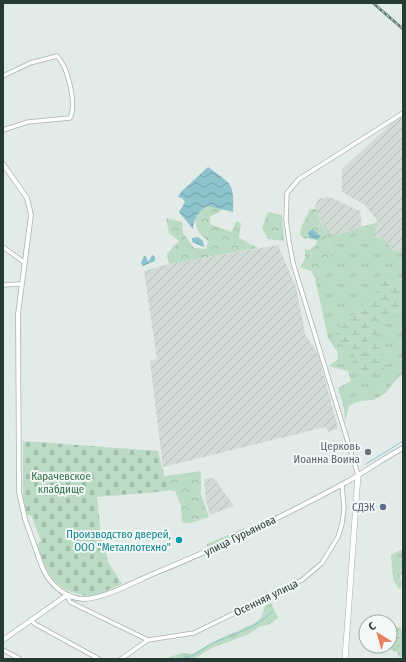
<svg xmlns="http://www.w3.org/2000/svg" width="406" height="662" font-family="'Fira Sans Condensed',sans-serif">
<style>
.industrial{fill:url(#industrial-furrows)}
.grass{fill:url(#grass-tufts)}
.forest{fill:url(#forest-crowns)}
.wetland{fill:url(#wetland-marsh)}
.cemetery{fill:url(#cemetery-stones)}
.park{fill:url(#park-dots)}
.water{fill:url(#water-waves)}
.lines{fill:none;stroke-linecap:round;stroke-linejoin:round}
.stream{stroke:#8dc3cd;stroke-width:1}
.minor-casing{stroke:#a5b3ae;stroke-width:5}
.tertiary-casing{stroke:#a5b3ae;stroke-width:5.5}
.secondary-casing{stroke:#a1b6af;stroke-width:6}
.minor{stroke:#fff;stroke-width:3.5}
.tertiary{stroke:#fff;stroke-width:4}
.secondary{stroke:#fff;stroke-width:5}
.rail-casing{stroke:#5e766f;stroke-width:2.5}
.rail{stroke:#f2f8f5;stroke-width:1;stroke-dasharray:3;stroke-linecap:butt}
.worship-dot{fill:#6b7280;stroke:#f2f8f5;stroke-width:1.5}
.service-dot{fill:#5c6f8a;stroke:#f2f8f5;stroke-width:1.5}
.culture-dot{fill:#0f9aa8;stroke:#f2f8f5;stroke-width:1.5}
.labels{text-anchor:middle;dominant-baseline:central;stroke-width:4;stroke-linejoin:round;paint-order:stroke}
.worship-label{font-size:11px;fill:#5b616d;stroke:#f2f8f5;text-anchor:end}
.park-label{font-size:11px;fill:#306f48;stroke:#f2f8f5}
.service-label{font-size:11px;fill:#4e5e75;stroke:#f2f8f5;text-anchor:end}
.culture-label{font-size:11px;fill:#0d838f;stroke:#f2f8f5;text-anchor:end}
.street-label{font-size:11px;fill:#233b34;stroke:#f2f8f5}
</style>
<defs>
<pattern id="industrial-furrows" width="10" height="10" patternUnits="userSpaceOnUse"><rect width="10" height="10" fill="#d0dbd6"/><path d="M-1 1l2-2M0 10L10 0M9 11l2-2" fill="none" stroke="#b2bdb8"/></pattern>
<pattern id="grass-tufts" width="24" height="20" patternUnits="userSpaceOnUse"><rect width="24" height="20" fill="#bcdbc4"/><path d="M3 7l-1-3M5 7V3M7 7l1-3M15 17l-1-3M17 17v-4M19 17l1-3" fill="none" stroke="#a1bda9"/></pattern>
<pattern id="forest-crowns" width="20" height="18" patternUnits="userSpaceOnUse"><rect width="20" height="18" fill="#bcdbc4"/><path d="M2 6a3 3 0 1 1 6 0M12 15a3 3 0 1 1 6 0" fill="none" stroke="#a1bda9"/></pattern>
<pattern id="wetland-marsh" width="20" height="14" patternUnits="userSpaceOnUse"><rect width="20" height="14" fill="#bcdbc4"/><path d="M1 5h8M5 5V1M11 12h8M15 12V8" fill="none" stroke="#a1bda9"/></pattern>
<pattern id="cemetery-stones" width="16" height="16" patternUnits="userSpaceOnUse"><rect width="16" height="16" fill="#bcdbc4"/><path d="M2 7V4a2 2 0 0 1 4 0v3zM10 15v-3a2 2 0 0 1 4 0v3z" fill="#a1bda9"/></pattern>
<pattern id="park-dots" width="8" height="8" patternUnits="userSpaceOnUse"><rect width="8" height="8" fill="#bcdbc4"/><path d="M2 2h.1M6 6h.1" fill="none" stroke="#a1bda9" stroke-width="1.8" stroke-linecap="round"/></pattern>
<pattern id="water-waves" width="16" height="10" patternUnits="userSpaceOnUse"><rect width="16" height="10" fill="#8dc3cd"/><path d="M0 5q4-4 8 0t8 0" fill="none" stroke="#73a0a7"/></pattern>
</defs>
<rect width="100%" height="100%" fill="#e2ebe7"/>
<path class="industrial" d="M403,115V250L393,251L384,239L374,237L378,222L365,205L342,192V169L392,123Z
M329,197L360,211L362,227L333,236L321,221L315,207L318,199Z
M278,245L296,287L305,334L318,354L338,428L329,432L325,427L163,467L150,361L157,359L144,271L169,264Z
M214,478L234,506L210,515L206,500L204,479Z"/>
<path class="grass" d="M321,221L333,236L378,222L374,237L384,239L393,251L403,250V373L393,383L386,393L373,400L360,401L349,406L345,422L344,408L338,388L351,381L348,371L329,366L338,359L337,351L328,338L315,278L324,271L332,252Z
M403,549V572L400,576L403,586L399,589L393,579L391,555Z
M271,603L278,618L270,624L259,627L249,634L214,647L193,659H168L169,657L183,653L192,654L217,640L253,624L261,618L265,606Z"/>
<path class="forest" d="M209,206L224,209L210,217V224L232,232L236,221L241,223L239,238L258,248L169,264L167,254L179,241L169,233L166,218L182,222L183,233L194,248L206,249L208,241L199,233L194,219L199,212Z
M310,209H316L332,252L324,272L315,278L311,271L300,267L305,259V249L309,250L316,245L317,240L321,237L308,233L309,238L305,239L300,235L301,228Z
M268,212L282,215L284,241L268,239L262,228Z
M201,471V495L209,517L190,523H182L181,506L175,491L156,489V482L166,476Z
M244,528L246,530L244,532L210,549L207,547V544Z"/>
<path class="wetland" d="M388,273L403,288V315L376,323V334L383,348V362L388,363L373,384L362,378L347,366L356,359L352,351L343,347L336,334L340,324L354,314L381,287L380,278Z"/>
<path class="cemetery" d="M23,441L158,451L168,491L97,497L101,536L108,562L122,584C112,588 100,594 90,596C85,596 80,594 75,593C51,586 44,565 37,545L41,541L31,515H27L23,501Z"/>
<path class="park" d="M390,625L403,628V656L400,658L397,652L384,646H390Z"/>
<path class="water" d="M208,167C232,185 234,182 233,212L208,206C198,212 194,216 193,229L179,212L185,202L182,198L178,197L181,192Z
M310,230H314L321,237L317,240L309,238L308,233Z
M198,237L203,241L204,247L192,242V238Z
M152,255L155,257V261L143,266L141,263L144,256H146L147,260L149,261Z"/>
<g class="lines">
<path class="stream" d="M366,464L403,441
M158,659H164
M179,659C194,658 201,649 213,643C233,634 255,629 272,612"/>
<defs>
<path id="minor" d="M3,76L30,63L57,56C68,67 77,104 70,118L28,122L3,130
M3,247L25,263
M3,285L21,284
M358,475L293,263L289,241L286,220L287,193L299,179L403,113
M67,595L70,602L148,640
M31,620L35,624L99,659
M3,650L20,659
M121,659L148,640L194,633L302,580L322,563L338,537L342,524L344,508L342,485"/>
<path id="tertiary" d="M3,164L27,198L31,215L18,314L19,492L25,519L43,569C50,584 65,598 83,599C102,599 131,584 148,576C215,549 280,518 343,484C364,473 382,459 403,448
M3,640L67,595"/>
<path id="secondary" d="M345,659L358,475"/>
</defs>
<use href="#minor" class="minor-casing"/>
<use href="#tertiary" class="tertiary-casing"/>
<use href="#secondary" class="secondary-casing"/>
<use href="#minor" class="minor"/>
<use href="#tertiary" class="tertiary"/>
<use href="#secondary" class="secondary"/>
<defs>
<path id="rail" d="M373,3L403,29"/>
</defs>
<use href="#rail" class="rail-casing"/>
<use href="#rail" class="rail"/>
</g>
<circle class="worship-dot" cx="368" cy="452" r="4"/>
<circle class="service-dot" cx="383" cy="507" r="4"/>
<circle class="culture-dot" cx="179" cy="540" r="4"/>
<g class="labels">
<g class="worship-label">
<text x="360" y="446">Церковь<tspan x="360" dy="13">Иоанна Воина</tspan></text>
</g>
<g class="park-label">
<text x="61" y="476">Карачевское<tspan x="61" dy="13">клабдище</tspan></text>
</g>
<g class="service-label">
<text x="375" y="507">СДЭК</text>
</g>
<g class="culture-label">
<text x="171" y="534">Производство дверей,<tspan x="171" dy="13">ООО "Металлотехно"</tspan></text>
</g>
<g class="street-label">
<text transform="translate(240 536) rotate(-26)">улица Гурьянова</text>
<text transform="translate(266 598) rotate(-26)">Осенняя улица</text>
</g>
</g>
<rect width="406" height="662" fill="none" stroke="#233b34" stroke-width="8"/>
<g transform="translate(378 634) rotate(323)"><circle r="19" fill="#f2f8f5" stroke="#9faca8"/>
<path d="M0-3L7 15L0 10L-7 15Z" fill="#e88263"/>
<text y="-6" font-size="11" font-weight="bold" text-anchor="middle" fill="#233b34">С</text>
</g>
</svg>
